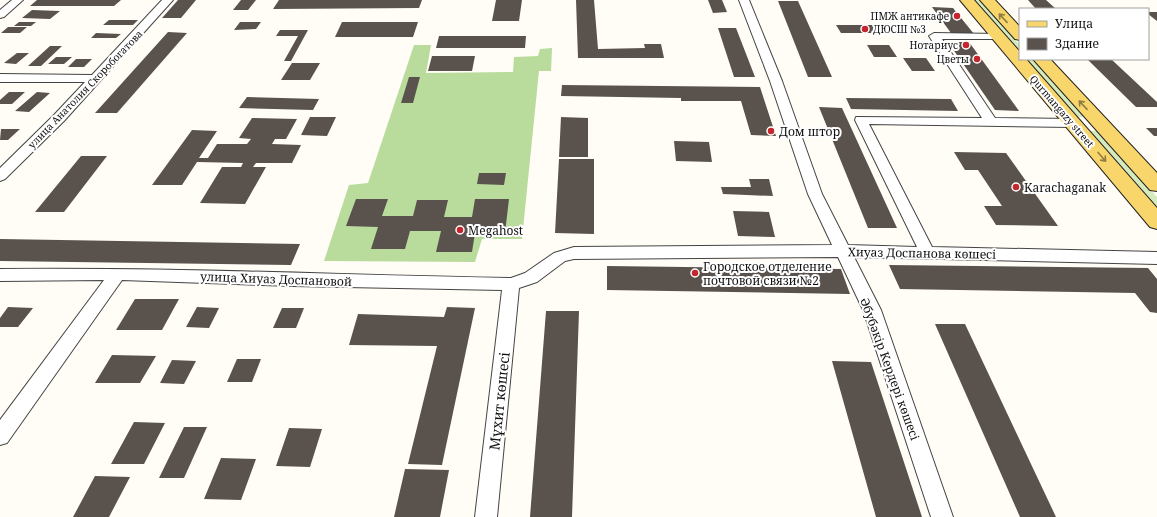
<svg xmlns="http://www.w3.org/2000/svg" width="1157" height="517" font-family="'Noto Serif',serif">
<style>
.green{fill:#d5ebbd}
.forest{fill:#b9dc9c}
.building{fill:#5a524d}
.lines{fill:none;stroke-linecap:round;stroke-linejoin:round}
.minor-casing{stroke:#444;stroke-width:2}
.primary-casing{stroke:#222;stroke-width:2}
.minor{fill:#fff;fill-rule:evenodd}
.primary{fill:#f9d66b;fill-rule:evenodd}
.oneway{stroke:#917d42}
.poi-dot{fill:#c4262e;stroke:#fff;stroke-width:1.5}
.labels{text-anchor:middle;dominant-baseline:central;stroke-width:4;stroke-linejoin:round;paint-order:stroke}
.far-poi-label{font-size:10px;fill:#111;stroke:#fff;text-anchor:end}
.far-street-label{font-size:10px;fill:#111;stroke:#fff}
.poi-label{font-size:12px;fill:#111;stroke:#fff;text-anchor:start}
.street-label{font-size:12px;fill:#111;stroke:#fff}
.near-street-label{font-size:14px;fill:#111;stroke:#fff}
</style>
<rect width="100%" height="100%" fill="#fffdf5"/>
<path class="green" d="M973,0H980L1020,45V54Z
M1024,59H1033L1084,117H1075Z
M1087,131H1098L1157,197V210Z"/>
<path class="forest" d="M414,45H431L426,73L513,72L514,57L538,56L540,49L552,48L551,71H539L522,239H482L475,262L324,261L349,185L368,183Z"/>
<path class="building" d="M37,0H121L114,6H30Z
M178,0H196L181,18H162Z
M241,0H256L248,10H233Z
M279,0H422L419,8L273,9Z
M496,0H522L519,21H492Z
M576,0H594L598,49L645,48L644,44H661L664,58H578Z
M708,0H722L727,12L713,13Z
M1028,0H1046L1056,9H1036Z
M778,1H798L832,77H808Z
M932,7L953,8L974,34L951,33Z
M32,10L60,11L50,19L22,18Z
M1148,12H1157V21L1148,14Z
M109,20H138L133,25H103Z
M19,22H36L31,26H14Z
M240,22H261L256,29L234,30Z
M342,22H418L413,37H335Z
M836,25H890L895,33H841Z
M8,27H27L20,33H1Z
M718,28H736L755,77H734Z
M280,30H308L291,61H284L298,36H276Z
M168,32L187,33L117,113H95Z
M96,33L121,34L116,38H91Z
M439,36H526L525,48H436Z
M948,42H969L1019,111L995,110Z
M867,45H889L897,57H874Z
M50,46H62L41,66H28Z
M17,53H29L16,64L4,63Z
M432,56H475L472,71H428Z
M56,57H72L64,64H48Z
M903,58H926L935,71H912Z
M76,59H92L84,67H68Z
M1087,59H1111L1157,102V107H1136Z
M292,63H320L310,80H281Z
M409,77H420L413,103H401Z
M562,85L760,87L776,136L751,135L741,101H681V98L561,96Z
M9,92H25L12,104H0V100Z
M37,92L50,93L29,112L15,111Z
M247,97L319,99L313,110L239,108Z
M846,98L951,99L958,111L851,109Z
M819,107L842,108L897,228H868Z
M310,117H336L327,136L301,135Z
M561,117L588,118V157H559Z
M252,118L297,119L286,139H275L272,144L301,145L292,163H256L253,167H266L245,204L200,203L222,167H241L243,163L197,162L182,185H152L192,130L217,131L199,158H208L217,144H247L251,139L239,138Z
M1146,128H1157V136H1154Z
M1,129H20L8,140H0Z
M674,141L709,142L712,162L676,161Z
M954,152L1006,153L1058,226L996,225L984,206H1002L978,170H965Z
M81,156H107L64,212H35Z
M559,159H594V234L555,233Z
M479,173H506L504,185L477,184Z
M749,179H769L773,196L723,194L721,187H751Z
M356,199H388L382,216H413L417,200H448L444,217H472L475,199H509L505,233H475L472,252H436L441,231H410L405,249H371L378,227L346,226Z
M733,211L769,212L775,237L738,236Z
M0,239L300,244L291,265L0,261Z
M889,265L1148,268L1157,279V313L1150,312L1135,293L900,289Z
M607,266L841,269L850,294L607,290Z
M135,299H179L162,330H116Z
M8,307L33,308L18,327H0V318Z
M197,307L219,308L209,328L186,327Z
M447,307L475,308L442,465L408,464L437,346L349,345L358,314L444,317Z
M282,308H304L296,328H273Z
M546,311H579L572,517H530Z
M935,324H965L1056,517H1020Z
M112,355L156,356L140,383H95Z
M237,359H261L252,382H227Z
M172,360L196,361L184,384L160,383Z
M832,361L871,362L922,517H876Z
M134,422L165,423L144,464H111Z
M184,427H207L184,478H159Z
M289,428L322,429L310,467L276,466Z
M221,458L256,459L241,500L204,499Z
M405,469L449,470L440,517H394Z
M95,476L130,477L109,517H73Z"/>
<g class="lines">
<defs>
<path id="minor" d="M12,0H23L4,17L0,18V10Z
M162,0H173L64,121L5,179L0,181V168L54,115L85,82H0V74L92,75Z
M739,0H749L782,81L822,194L848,245L917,247L855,120L856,117L982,118L929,36L934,33L999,34L1003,35L1004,37L1003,39H942L995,118L1072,119L1078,123L1072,127L869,124L932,247L1157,252V264L854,257L881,310L953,517H931L863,310L838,257L574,259L565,261L537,282L519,288L497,517H475L502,290L293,286L122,280L7,443L0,445V420L104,280L0,281V269C170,267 341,275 511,278L525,273L554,253L574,247L832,245L808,194L770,81Z"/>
<path id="primary" d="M960,0H974L1020,52V59H1026L1157,208V229L1150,227Z
M980,0H995L1020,27V40L1015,39Z
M1033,59H1050L1157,173V191L1150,190Z"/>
</defs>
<use href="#minor" class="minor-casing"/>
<use href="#primary" class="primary-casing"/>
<use href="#minor" class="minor"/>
<use href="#primary" class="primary"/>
</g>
<defs><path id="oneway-shaft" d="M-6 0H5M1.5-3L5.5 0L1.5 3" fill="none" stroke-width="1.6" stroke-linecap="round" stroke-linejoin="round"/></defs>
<g class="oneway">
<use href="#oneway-shaft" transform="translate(1003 18) rotate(-133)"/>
<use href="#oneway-shaft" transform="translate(1083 105) rotate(-133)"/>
<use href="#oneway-shaft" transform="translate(1102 157) rotate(49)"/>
</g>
<g class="poi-dot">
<circle cx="957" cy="16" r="4"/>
<circle cx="865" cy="29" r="4"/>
<circle cx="966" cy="45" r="4"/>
<circle cx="977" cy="59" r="4"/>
<circle cx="771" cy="131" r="4"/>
<circle cx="1016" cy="187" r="4"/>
<circle cx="460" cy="230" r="4"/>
<circle cx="695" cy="273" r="4"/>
</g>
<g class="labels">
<g class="far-poi-label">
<text x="949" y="16">ПМЖ антикафе</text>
<text x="873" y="29" text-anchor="start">ДЮСШ №3</text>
<text x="958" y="45">Нотариус</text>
<text x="969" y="59">Цветы</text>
</g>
<g class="far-street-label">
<text transform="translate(85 89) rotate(-46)">улица Анатолия Скоробогатова</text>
<text transform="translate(1062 111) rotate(49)">Qurmangazy street</text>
</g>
<g class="poi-label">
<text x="779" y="131">Дом штор</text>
<text x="1024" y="187">Karachaganak</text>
<text x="468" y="230">Megahost</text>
<text x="703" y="266">Городское отделение<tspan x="703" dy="14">почтовой связи №2</tspan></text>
</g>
<g class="street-label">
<text transform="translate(922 253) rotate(1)">Хиуаз Доспанова көшесі</text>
<text transform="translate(276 279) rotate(2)">улица Хиуаз Доспановой</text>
<text transform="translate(890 369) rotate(70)">Әбубәкір Кердері көшесі</text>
</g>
<g class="near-street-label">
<text transform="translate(499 401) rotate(-84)">Мұхит көшесі</text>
</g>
</g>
<rect x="1019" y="8" width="130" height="52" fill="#ffffff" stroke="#a0a0a0"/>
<rect x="1027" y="21" width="20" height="6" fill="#f9d66b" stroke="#a0a0a0"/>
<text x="1055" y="28" font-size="12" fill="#111111">Улица</text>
<rect x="1027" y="38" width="20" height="12" fill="#5a524d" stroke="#a0a0a0"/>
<text x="1055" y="48" font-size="12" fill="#111111">Здание</text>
</svg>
